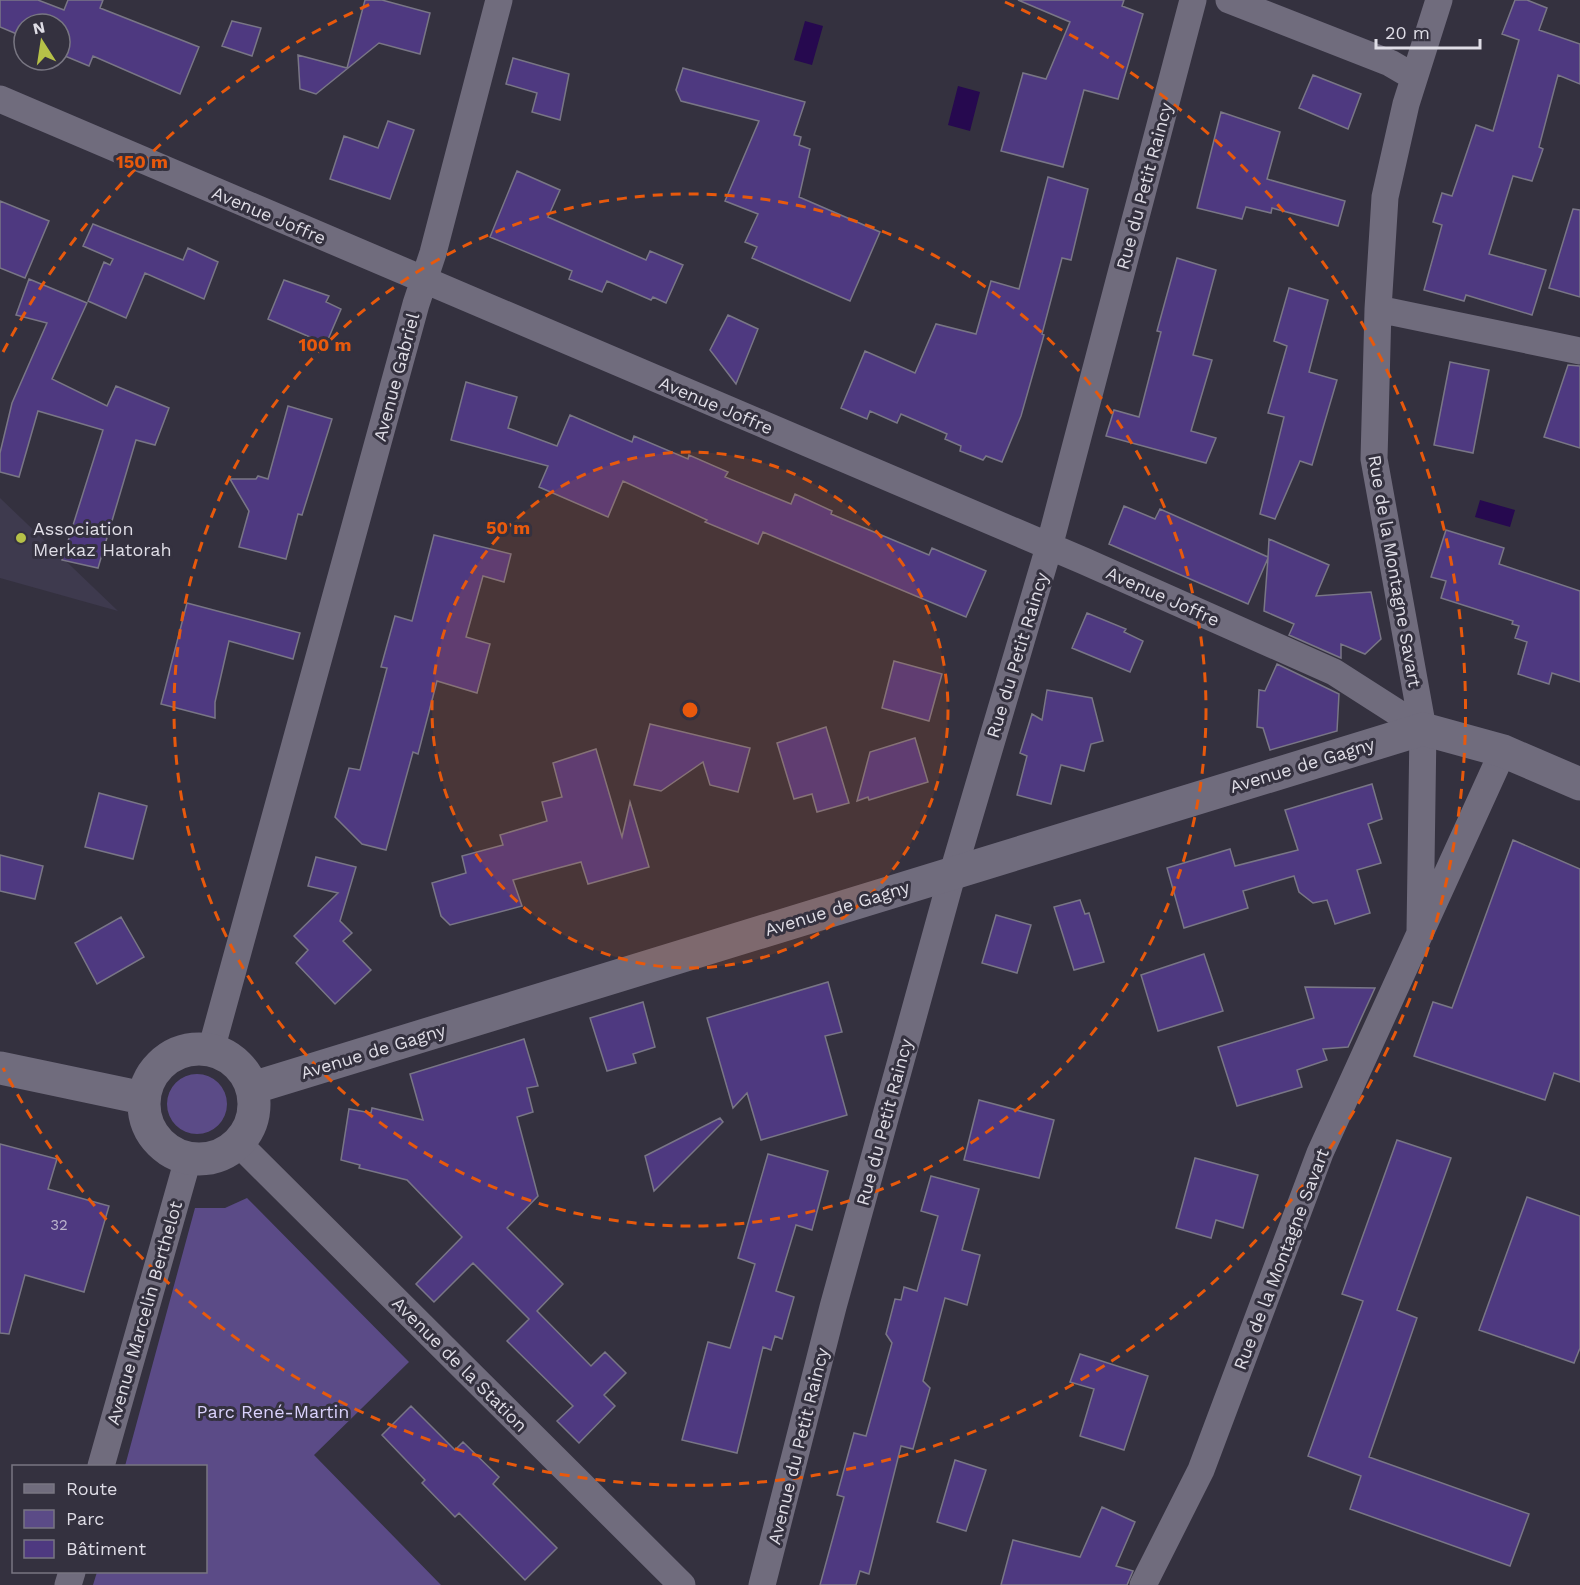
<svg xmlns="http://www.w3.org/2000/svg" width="1580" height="1585" font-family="'Work Sans',sans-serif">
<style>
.built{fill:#3e3a4e}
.green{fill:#5b4b87}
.water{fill:#26094f}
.building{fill:#4e3980;stroke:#797686;stroke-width:1.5}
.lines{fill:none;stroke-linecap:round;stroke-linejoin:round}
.minor{stroke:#706c7d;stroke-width:27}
.tertiary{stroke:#706c7d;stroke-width:33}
.ring{fill:none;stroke:#e8590c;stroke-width:3;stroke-dasharray:10 8}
.poi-dot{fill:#b6c148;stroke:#34313f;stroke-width:2}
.labels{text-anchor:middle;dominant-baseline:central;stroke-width:6;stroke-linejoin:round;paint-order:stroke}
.number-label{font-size:15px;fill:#bbb4cc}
.street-label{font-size:18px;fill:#dfdde6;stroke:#34313f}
.poi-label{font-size:18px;fill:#dfdde6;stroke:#34313f;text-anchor:start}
.park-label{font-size:18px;fill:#dad2fc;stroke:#34313f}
.centre{fill:#e8590c;stroke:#34313f;stroke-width:3}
.ring-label{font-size:18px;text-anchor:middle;font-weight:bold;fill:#e8590c;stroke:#34313f;stroke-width:6;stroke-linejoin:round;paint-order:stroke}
</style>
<rect width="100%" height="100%" fill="#34313f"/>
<path class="built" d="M0,498L118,611L0,578Z"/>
<path class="green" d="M167 1104a30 30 0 1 1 60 0a30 30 0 1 1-60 0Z
M247,1198L409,1362L314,1455L441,1585H93L97,1572H206V1466H125L195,1208H225Z"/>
<path class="water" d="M805,21L823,26L812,65L794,60Z
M958,86L980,92L970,131L948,125Z
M1480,500L1515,510L1510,527L1475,517Z"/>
<path class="building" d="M0,0H38L64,10L68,0H103L100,8L199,47L180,94L93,56L89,66L60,54V24H24V37L0,27Z
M365,0H382L430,13L420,54L379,43L316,94L300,89L298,55L347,68Z
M1018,0H1124L1122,6L1143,14L1118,99L1084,90L1063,167L1001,151L1023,73L1046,79L1070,22Z
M1515,0H1527L1547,8L1539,30L1580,44V84L1558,75L1539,147L1543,149L1532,181L1513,176L1489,254L1546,270L1532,315L1466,295L1464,301L1424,290L1442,225L1433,222L1442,193L1452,196L1476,125L1493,131L1519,40L1502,34Z
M232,21L261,28L252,56L222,46Z
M513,58L569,74L560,120L532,112L537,93L506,84Z
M683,68L805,102L794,135L801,137L799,145L810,149L799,197L880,232L850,301L752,258L757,247L745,242L758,214L725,201L759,121L681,101L676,90Z
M1313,75L1361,94L1348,129L1299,108Z
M1221,112L1280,132L1267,179L1345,201L1338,226L1272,208L1271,213L1246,207L1242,219L1197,208Z
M388,121L414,130L390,199L330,179L344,136L378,148Z
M517,171L560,190L548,217L646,260L650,251L683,265L666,303L653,297L651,300L607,281L602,292L569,279L572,271L490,237Z
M1048,177L1088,189L1071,260L1062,258L1042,334L1044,335L1021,416L1002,462L986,456L983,460L960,451L961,446L945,439L947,434L901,414L897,423L870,411L867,419L841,408L865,351L915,373L936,324L976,334L991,281L1019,289Z
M0,201L49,221L25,278L0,268Z
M1573,209L1580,210V297L1549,288Z
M93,224L183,260L188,248L218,262L204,299L145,273L126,318L88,301L104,262L110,265L113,259L83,246Z
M1177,258L1216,270L1193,355L1212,360L1191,431L1216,438L1206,463L1106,436L1114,410L1139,417L1161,332L1157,331Z
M29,279L87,303L52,379L107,406L116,386L169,408L155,445L136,440L98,568L62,560L103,430L38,411L19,477L0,472V453L12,403L47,323L16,315Z
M284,280L329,296L326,302L341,309L326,344L268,319Z
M1289,288L1328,300L1309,372L1337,380L1312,465L1300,461L1275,519L1260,514L1284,417L1268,413L1287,346L1274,341Z
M728,315L758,329L736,384L710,350Z
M1450,362L1489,370L1473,453L1434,445Z
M1568,365L1580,366V448L1544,437Z
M466,382L517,397L508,428L557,446L570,415L632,442L634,436L688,459L689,455L728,472L725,477L791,504L795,494L832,511L831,514L929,555L932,548L986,571L966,617L763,532L758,544L705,522L707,520L623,481L608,517L539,487L548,466L451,440Z
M288,406L332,419L302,515L298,514L286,559L239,547L249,511L230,479H256L258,476L268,479Z
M1124,506L1155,519L1160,509L1268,557L1269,539L1329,565L1316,596L1371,592L1381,639L1365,654L1341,644V658L1289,635L1294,624L1264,611L1268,558L1248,604L1109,544Z
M1446,530L1504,548L1499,564L1580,591V682L1552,673L1549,684L1518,674L1527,642L1515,638L1519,626L1512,624L1513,621L1441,598L1446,581L1431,577Z
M434,535L511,554L504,582L483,576L466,637L490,644L477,693L437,681L418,754L413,752L386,850L362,844L335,817L349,768L360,770L387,668L381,667L395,616L412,621Z
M187,603L300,633L293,659L229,641L215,702V718L161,704Z
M1087,613L1126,629L1124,632L1143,641L1130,672L1072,648Z
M894,661L942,674L929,721L882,708Z
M1277,664L1339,694L1337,731L1270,750L1263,728L1257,727L1259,690L1265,691Z
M1047,690L1092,698L1103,741L1091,744L1084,771L1061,765L1051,804L1017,795L1027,756L1020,753L1032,714L1042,720Z
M650,724L750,748L738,792L710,785L703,762L661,791L634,785Z
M826,727L849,803L817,812L812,794L794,799L777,743Z
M915,738L928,782L869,800L868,797L857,801L870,752Z
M596,749L622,837L630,802L649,867L588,884L581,862L513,880L522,906L450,925L441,916L432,883L466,873L462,856L503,845L500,835L547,821L542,802L562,797L553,763Z
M1372,784L1382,819L1368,824L1381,863L1357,870L1370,913L1335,924L1327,900L1313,903L1299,892L1294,876L1243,891L1248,908L1184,928L1167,868L1230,849L1235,866L1298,850L1285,810Z
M99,793L147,806L133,859L85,847Z
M1513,840L1580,869V1082L1554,1073L1545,1100L1414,1056L1433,1002L1452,1008Z
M0,855L43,866L35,899L0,891Z
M316,857L356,867L340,921L352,933L343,941L371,970L335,1004L296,963L308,950L294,936L338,893L308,886Z
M1080,900L1085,914L1089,913L1104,962L1074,970L1054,907Z
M996,915L1031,925L1017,973L982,963Z
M121,917L144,957L97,984L75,943Z
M1204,954L1223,1011L1158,1031L1141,975Z
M828,982L842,1032L825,1036L847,1115L761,1140L747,1093L733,1108L707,1018Z
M1305,987L1375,988L1348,1047L1323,1049L1327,1060L1297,1070L1302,1087L1237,1106L1218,1047L1314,1018Z
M643,1002L655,1047L633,1054L636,1063L607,1071L590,1018Z
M524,1039L538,1086L527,1088L533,1112L517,1117L538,1196L507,1228L563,1284L537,1311L591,1366L605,1352L626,1373L604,1395L615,1406L579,1443L557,1421L573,1406L507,1341L529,1319L473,1263L434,1302L416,1284L462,1237L407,1180L359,1168L360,1165L341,1160L349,1109L371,1113L372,1108L423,1120L410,1074Z
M979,1100L1054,1120L1039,1178L964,1160Z
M720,1118L723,1122L654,1191L645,1156Z
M1397,1140L1451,1158L1397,1310L1417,1318L1369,1457L1529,1514L1510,1566L1350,1509L1361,1476L1308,1456L1363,1301L1342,1294Z
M0,1144L57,1159L48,1189L109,1206L84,1292L25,1275L9,1334L0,1333Z
M768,1154L828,1171L812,1230L796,1225L776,1291L794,1297L782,1339L775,1336L771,1350L763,1347L737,1453L682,1440L708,1342L730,1348L755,1264L738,1258Z
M1195,1158L1258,1175L1243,1228L1216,1220L1211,1238L1176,1228Z
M931,1176L979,1189L962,1250L980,1255L967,1305L945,1298L923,1381L930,1388L913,1449L901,1446L869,1574L860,1571L856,1585H820L844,1497L837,1495L854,1433L866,1436L892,1343L886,1334L895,1299L901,1300L904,1287L917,1291L938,1216L921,1211Z
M1527,1197L1580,1216V1348L1574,1363L1479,1330Z
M1080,1354L1148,1376L1124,1450L1080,1436L1094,1389L1070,1382Z
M411,1406L455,1450L463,1442L499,1477L493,1484L557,1548L525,1580L459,1513L455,1517L422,1483L425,1480L382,1435Z
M955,1460L986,1470L966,1531L937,1522Z
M1102,1507L1135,1522L1116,1566L1133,1571L1127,1585H1001L1013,1540L1080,1557Z"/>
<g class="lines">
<path class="minor" d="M1229,0L1390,63L1414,77
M0,99L1084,561L1334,672L1423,729
M1378,309L1580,351
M1420,932L1423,729L1374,459L1378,309L1385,197L1406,104L1439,0
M211,1050L416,304L433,253L499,0
M238,1143L682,1585
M101,1466L188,1159
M68,1585L72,1572
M762,1585L833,1307L953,872L1049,547L1193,0
M1143,1585L1201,1470L1320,1153L1503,751"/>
<path class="tertiary" d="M144 1104a55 55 0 1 1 110 0a55 55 0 1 1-110 0Z
M0,1068L143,1098
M252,1088L1423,729L1503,751L1580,784"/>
</g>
<circle cx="690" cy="710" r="258" fill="#e8590c" fill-opacity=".12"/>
<g class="ring">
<circle cx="690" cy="710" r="258"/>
<circle cx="690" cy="710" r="516"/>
<path d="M3 352A775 775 0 0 1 375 2M1005 2A775 775 0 1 1 3 1068"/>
</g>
<circle class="poi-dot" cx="21" cy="538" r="6"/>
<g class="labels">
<g class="number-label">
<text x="59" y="1225">32</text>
</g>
<g class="street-label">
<text transform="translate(1144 186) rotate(-75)">Rue du Petit Raincy</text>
<text transform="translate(269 215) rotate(23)">Avenue Joffre</text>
<text transform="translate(396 377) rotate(-75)">Avenue Gabriel</text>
<text transform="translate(716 405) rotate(23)">Avenue Joffre</text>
<text transform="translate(1395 571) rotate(80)">Rue de la Montagne Savart</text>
<text transform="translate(1163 596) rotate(24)">Avenue Joffre</text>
<text transform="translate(1017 655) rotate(-73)">Rue du Petit Raincy</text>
<text transform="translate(1302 765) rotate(-17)">Avenue de Gagny</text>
<text transform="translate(837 908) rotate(-17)">Avenue de Gagny</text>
<text transform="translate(373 1051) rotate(-17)">Avenue de Gagny</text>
<text transform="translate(884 1122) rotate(-75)">Rue du Petit Raincy</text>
<text transform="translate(1281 1259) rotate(-69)">Rue de la Montagne Savart</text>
<text transform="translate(144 1313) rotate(-74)">Avenue Marcelin Berthelot</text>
<text transform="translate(460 1364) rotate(45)">Avenue de la Station</text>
<text transform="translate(798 1446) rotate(-76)">Avenue du Petit Raincy</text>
</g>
<g class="poi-label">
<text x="33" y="528">Association<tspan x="33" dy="21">Merkaz Hatorah</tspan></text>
</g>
<g class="park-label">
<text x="273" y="1411">Parc René-Martin</text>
</g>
</g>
<circle cx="690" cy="710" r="9" class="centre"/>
<g class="ring-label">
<text x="142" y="168">150 m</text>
<text x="325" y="351">100 m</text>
<text x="508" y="534">50 m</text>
</g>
<rect x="12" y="1465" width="195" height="108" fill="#34313f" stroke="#787682" stroke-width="1.5"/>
<rect x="24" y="1484" width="30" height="9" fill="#706c7d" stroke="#787682" stroke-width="1.5"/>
<text x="66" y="1495" font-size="18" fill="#dfdde6">Route</text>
<rect x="24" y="1510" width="30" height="18" fill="#5b4b87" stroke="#787682" stroke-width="1.5"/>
<text x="66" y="1525" font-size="18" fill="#dfdde6">Parc</text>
<rect x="24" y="1540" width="30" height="18" fill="#4e3980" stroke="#787682" stroke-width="1.5"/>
<text x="66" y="1555" font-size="18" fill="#dfdde6">Bâtiment</text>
<g transform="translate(42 42) rotate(348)"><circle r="28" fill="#34313f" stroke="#787682" stroke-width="1.5"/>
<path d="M0-4.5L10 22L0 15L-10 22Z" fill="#b6c148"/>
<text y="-9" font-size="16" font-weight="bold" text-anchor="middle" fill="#dfdde6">N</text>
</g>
<path d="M1376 39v9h104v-9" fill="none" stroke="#dfdde6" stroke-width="3"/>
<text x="1385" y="39" font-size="18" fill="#dfdde6" stroke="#34313f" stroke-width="4.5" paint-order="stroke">20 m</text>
</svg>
